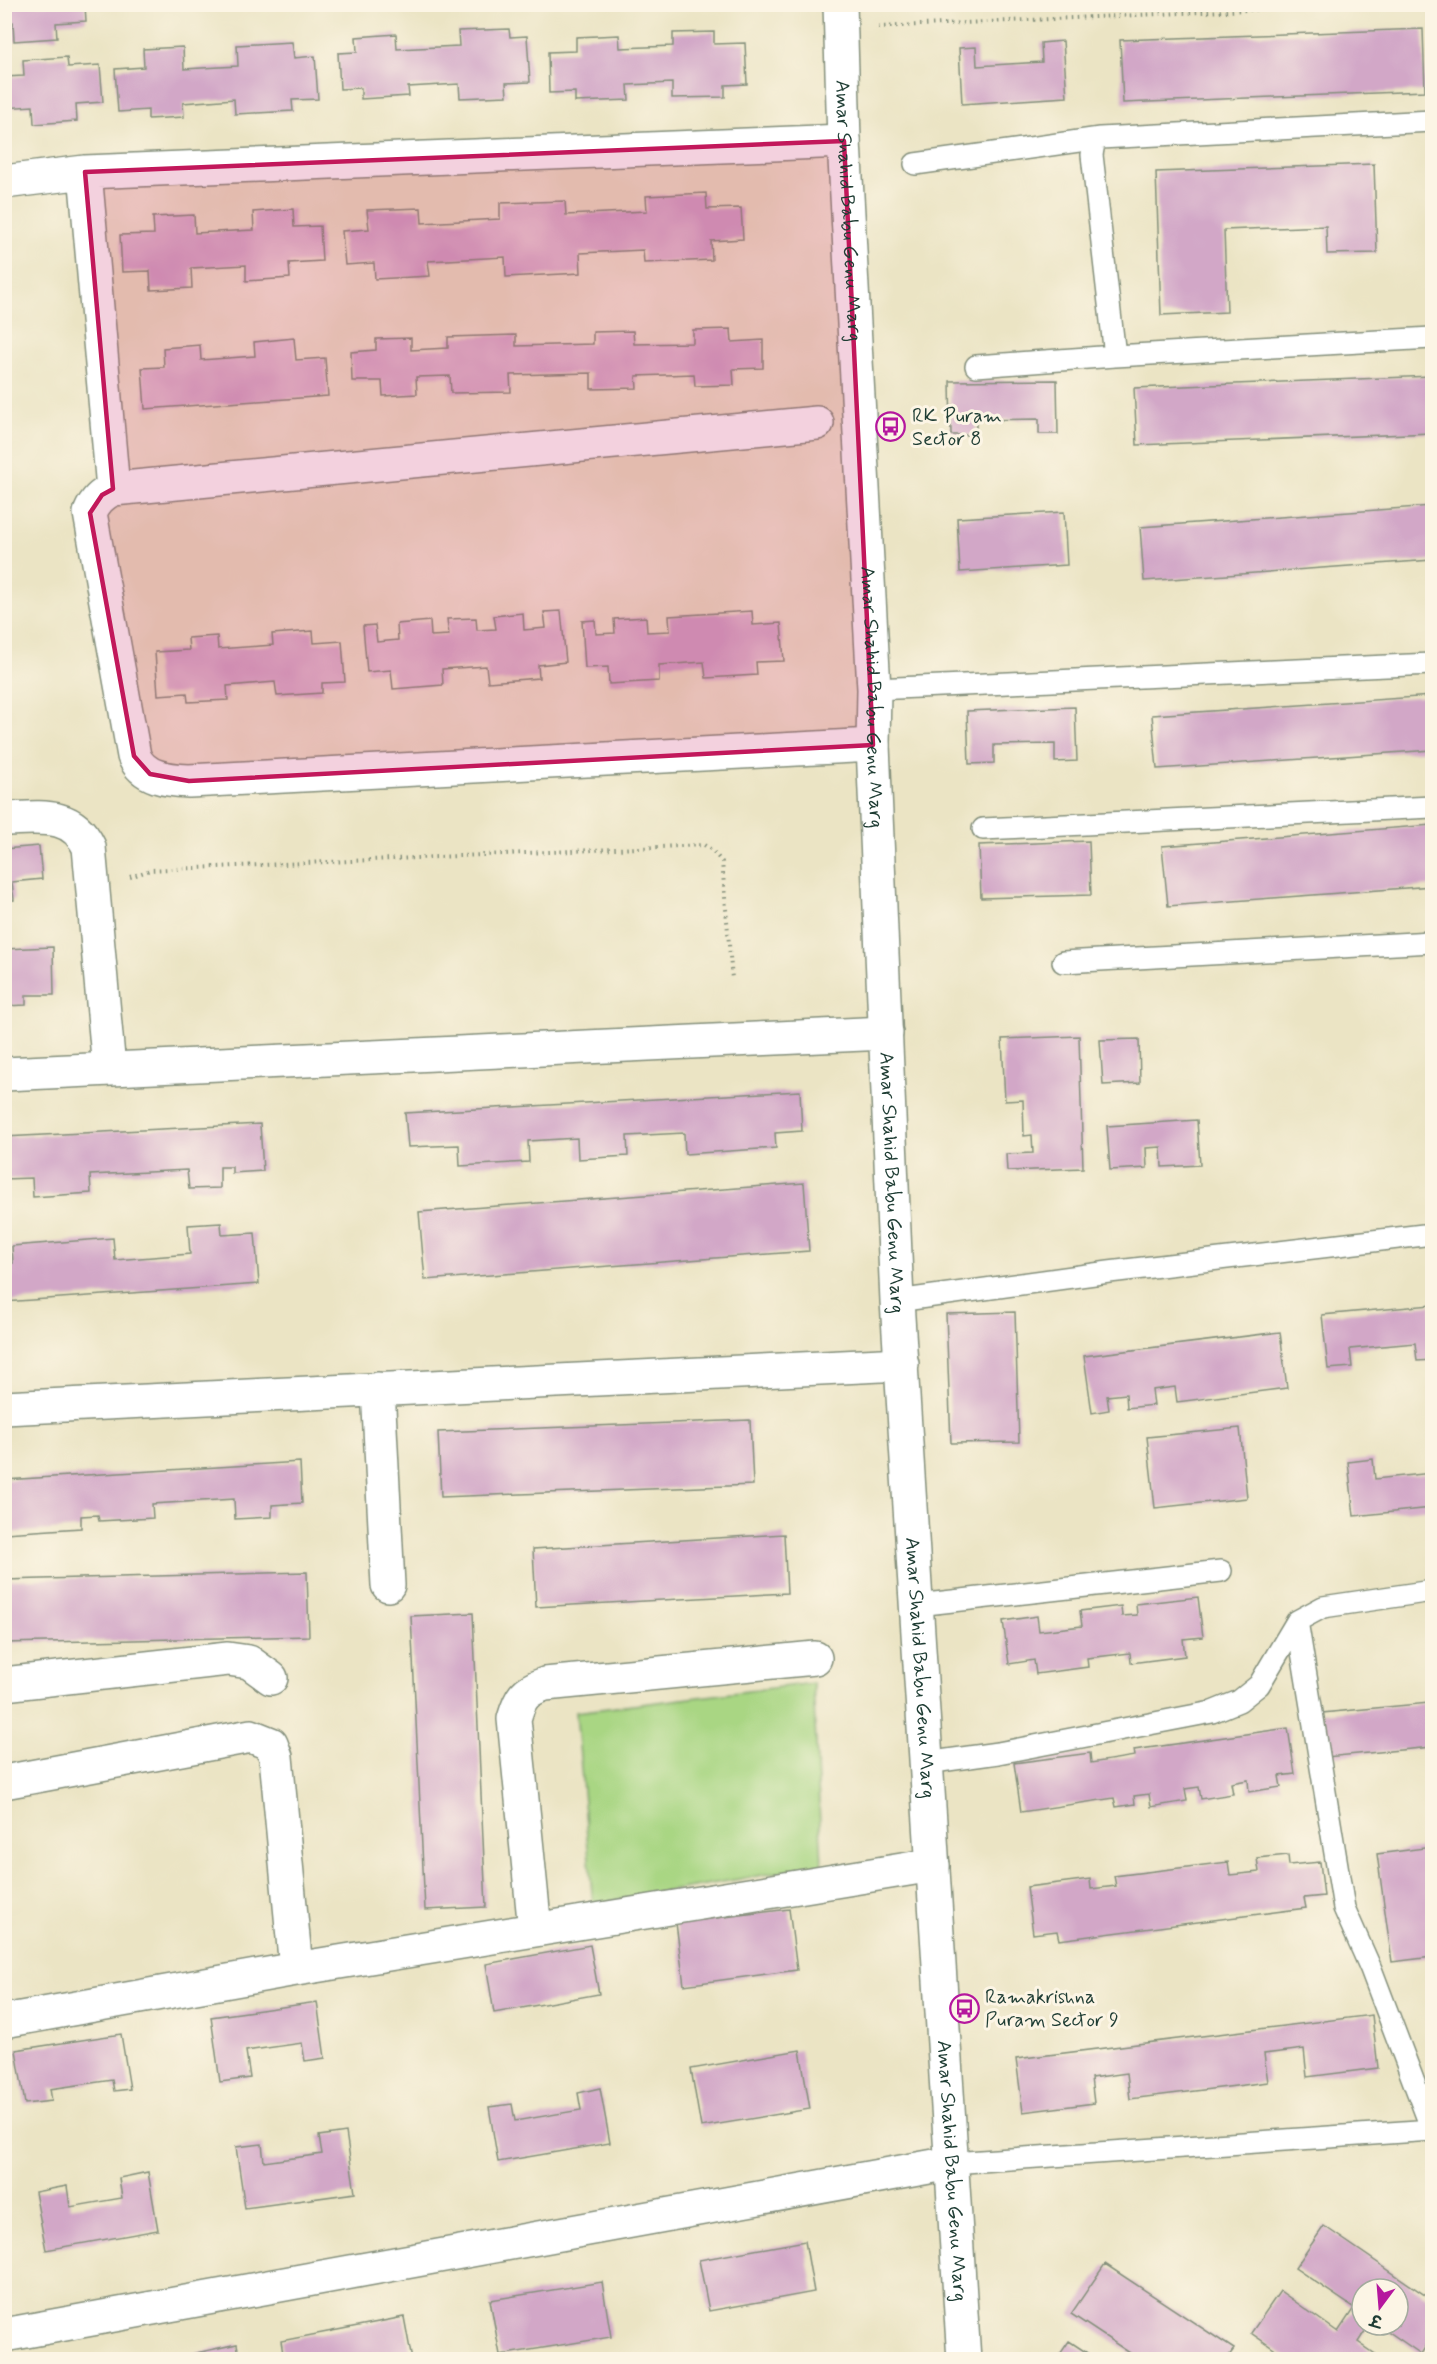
<svg xmlns="http://www.w3.org/2000/svg" width="1437" height="2364" font-family="Mynerve,'Playpen Sans Deva',sans-serif">
<style>
.green{fill:#a9d683;stroke:#648a5c;stroke-width:1.5}
.building{fill:#d2a7c7}
.lines{fill:none;stroke-linecap:round;stroke-linejoin:round}
.lane-casing{stroke:#85907c;stroke-width:24}
.street-casing{stroke:#85907c;stroke-width:36}
.secondary-casing{stroke:#85907c;stroke-width:36}
.path{stroke:#85907c;stroke-width:4;stroke-dasharray:1.5 4.5;stroke-linecap:butt}
.lane{stroke:#fff;stroke-width:21}
.street{stroke:#fff;stroke-width:33}
.secondary{stroke:#fff;stroke-width:33}
.marked{fill:#c2185b;fill-opacity:0.2;stroke:#c2185b;stroke-width:4.5;stroke-linejoin:round}
.labels{text-anchor:middle;dominant-baseline:central;stroke-width:6;stroke-linejoin:round;paint-order:stroke}
.street-label{font-size:20px;fill:#1f3d34;stroke:#fcf5e5}
.poi-label{font-size:20px;fill:#1f3d34;stroke:#fcf5e5;text-anchor:start}
</style>
<rect width="100%" height="100%" fill="#fcf5e5"/>
<filter id="ink" filterUnits="userSpaceOnUse"><feTurbulence type="fractalNoise" baseFrequency=".0167" numOctaves="2"/><feDisplacementMap in="SourceGraphic" scale="12" xChannelSelector="R" yChannelSelector="G"/><feConvolveMatrix kernelMatrix="1 2 1 2 8 2 1 2 1" color-interpolation-filters="sRGB"/></filter>
<filter id="wash" filterUnits="userSpaceOnUse"><feTurbulence type="fractalNoise" baseFrequency=".008" numOctaves="4" result="noise"/><feDisplacementMap in="SourceGraphic" scale="24" xChannelSelector="R" yChannelSelector="G"/><feGaussianBlur stdDeviation="1.35" result="paint"/><feColorMatrix in="noise" values="0 0 0 0 0 0 0 0 0 0 0 0 0 0 0 0 0 1.4 0 .05"/><feComposite in="paint" operator="in"/></filter>
<g filter="url(#wash)">
<rect width="100%" height="100%" fill="#ebe4c4"/>
<path class="green" d="M813,1683L822,1865L593,1904L576,1712Z"/>
<g id="blocks">
<path class="building" d="M4,5H85L86,21L56,23L57,38L14,41L13,22L4,23Z
M509,29L510,37L527,36L530,82L506,83L507,96L460,98L459,84L408,87L409,96L361,99V88L340,89L338,53L357,52L356,37L396,34L397,49L459,46L458,31Z
M1423,29L1425,91L1123,103L1120,40Z
M714,32V44L745,43L747,84L725,85V97L672,98V83L628,85L629,100L575,102V92L549,93L548,52L576,51V37L619,35L620,48L673,46V33Z
M1063,41L1067,97L962,104L959,48L976,47L977,66L1042,62L1041,43Z
M292,42L294,58L315,56L318,99L292,100L293,111L235,114L234,99L183,103L184,117L148,119V110L118,112L115,69L144,67L143,49L183,47L184,69L238,66L237,45Z
M67,57L68,67L100,65L103,102L76,104L77,121L34,124L33,106L4,108V77L24,76L23,60Z
M1374,164L1377,253L1327,254L1326,226L1224,230L1227,312L1161,315L1156,172Z
M706,193L707,209L741,208L743,239L711,241L712,260L644,263L643,250L580,253L581,273L506,277L505,257L428,261L430,276L375,279L374,263L345,265L342,231L369,229L367,210L421,208L422,223L500,219V203L565,201L566,215L647,211L646,196Z
M293,209L294,227L320,226L322,261L289,263L290,278L246,281V265L191,268L192,288L151,290L150,271L122,272L120,235L154,234L153,217L194,215L195,233L254,230L253,212Z
M731,329L732,342L763,340V368L733,369L734,385L695,386L694,374L636,376L637,388L591,389V373L510,375L511,392L451,393L450,376L416,377L417,394L383,396L382,381H352L351,352L376,350V339L411,338V350L448,348V337L516,335V346L593,344V332L633,331L634,344L693,343V330Z
M294,338L296,360L325,358L328,396L145,409L142,368L164,367L163,348L200,345L201,360L255,356L254,342Z
M1432,376V433L1137,445L1134,388Z
M1057,380L1058,434H1039V419L976,420V435H951L950,381Z
M1432,506V560L1144,581L1140,527Z
M1064,512L1067,565L960,572L957,518Z
M561,611L566,662L538,665L539,678L488,682L486,666L442,669L443,685L393,689L391,670L367,672L363,626L375,625L377,642L398,640L397,624L430,621L431,636L449,635L447,619L476,618L477,630L496,629L494,616L523,613L524,630L546,628L544,612Z
M752,611L753,625L781,623L784,661L756,662L757,675L706,678L704,662L659,665V681L609,684L608,667L585,668L582,621L595,620L596,634L615,633L614,619L646,617L647,632L670,631L669,616Z
M313,631L314,643L342,641L345,682L322,683V693L277,696L275,682L227,686L228,700L188,702L187,693L158,695L155,652L189,650L188,638L217,636L218,649L273,645L272,634Z
M1432,696V750L1157,769L1152,715Z
M1075,707L1077,761L1055,762V744L994,745V763L969,764L967,711Z
M1432,825V886L1168,906L1162,846Z
M1089,841L1091,895L981,898L979,845Z
M39,846L42,879L12,882L14,900L4,901V849Z
M53,947L54,995H26V1005L4,1006V949Z
M1079,1036L1083,1168L1007,1171L1006,1154L1033,1153L1032,1135L1024,1136L1023,1100L1005,1101L1002,1039Z
M1139,1039L1140,1083L1103,1085L1100,1040Z
M800,1091L802,1131L775,1133L776,1148L685,1154L684,1133L627,1136L628,1156L578,1159L577,1138L528,1141L529,1162L460,1166L459,1145L408,1147L405,1113Z
M1197,1120L1200,1165L1162,1167L1161,1147L1146,1148L1147,1168L1110,1170L1107,1126Z
M260,1124L263,1171L232,1173V1167H220V1188L189,1189L187,1170L90,1175L91,1193L33,1197L32,1178L4,1179V1137Z
M804,1183L809,1251L425,1280L419,1212Z
M221,1223L222,1235L255,1233L259,1284L4,1302V1264L13,1263L12,1246L113,1238L115,1260L190,1254L188,1225Z
M1431,1305L1432,1360L1417,1361L1415,1343L1350,1349L1352,1367L1328,1369L1322,1315Z
M1015,1312L1019,1442L951,1443L946,1314Z
M1280,1332L1287,1388L1177,1402L1175,1387L1152,1390L1154,1405L1127,1408L1126,1394L1107,1396L1109,1410L1092,1413L1084,1356Z
M750,1420L753,1485L441,1497L438,1432Z
M1240,1428L1247,1498L1155,1508L1147,1437Z
M1373,1459L1375,1479L1432,1473V1508L1354,1516L1348,1462Z
M300,1462L302,1503L272,1505V1517L235,1519L234,1499L152,1504L153,1518L99,1521L98,1515L81,1516V1528L5,1533L4,1480Z
M784,1534L787,1593L536,1607L533,1549Z
M307,1572L309,1636L4,1643V1580Z
M1198,1597L1203,1637L1183,1639L1185,1656L1131,1663L1130,1653L1087,1658L1088,1667L1036,1674L1034,1660L1009,1664L1003,1621L1037,1616L1039,1631L1082,1626L1080,1611L1121,1606L1122,1616L1137,1615L1136,1604Z
M473,1613L486,1907L425,1910L411,1616Z
M1429,1703L1432,1747L1326,1757L1322,1713Z
M1288,1728L1295,1774L1279,1776L1281,1787L1249,1792L1248,1780L1231,1783L1233,1794L1201,1799L1199,1787L1185,1789L1187,1801L1151,1807L1149,1794L1134,1796L1135,1804L1116,1807L1114,1798L1021,1812L1014,1763L1090,1753L1091,1763L1135,1756L1134,1750Z
M1432,1847V1957L1392,1962L1377,1854Z
M1288,1855L1289,1865L1320,1862L1324,1896L1304,1898L1306,1908L1059,1940L1057,1931L1033,1934L1027,1887L1090,1879L1091,1889L1116,1886L1114,1876L1228,1862L1230,1875L1259,1872L1257,1858Z
M789,1909L797,1970L684,1985L676,1923Z
M590,1945L599,1994L494,2013L486,1964Z
M317,2002L325,2058L305,2061L302,2043L246,2051L250,2078L220,2082L211,2017Z
M1372,2015L1378,2068L1307,2077L1304,2049L1264,2054L1268,2082L1130,2099L1127,2073L1091,2078L1094,2103L1023,2112L1016,2059Z
M121,2034L130,2089L114,2091L112,2080L50,2089L52,2101L25,2104L16,2050Z
M800,2050L810,2109L701,2127L691,2069Z
M600,2088L610,2143L498,2162L489,2107L512,2104L515,2121L581,2110L578,2093Z
M346,2132L355,2193L245,2208L236,2147L262,2144L264,2162L322,2154L319,2136Z
M148,2172L158,2230L46,2250L35,2192L67,2186L70,2207L122,2198L119,2178Z
M1324,2226L1432,2300V2337L1421,2354L1379,2325H1398V2289H1362V2325H1369L1358,2342L1384,2360H1290L1251,2333L1280,2291L1338,2332L1354,2308L1295,2268Z
M805,2241L814,2292L709,2311L699,2260Z
M1105,2264L1234,2349L1226,2360H1125L1130,2353L1071,2314Z
M602,2282L611,2337L500,2355L490,2300Z
M404,2317L412,2360H284L281,2341Z
M1069,2341L1098,2360H1056Z
M237,2344L240,2360H169V2359Z"/>
</g>
</g>
<g filter="url(#ink)">
<use href="#blocks" fill-opacity="0" stroke="#85907c" stroke-width="1.5"/>
<g class="lines">
<defs>
<path id="lane" d="M1100,138L1094,143L1092,155L1115,356
M915,164L1100,138L1432,121
M976,366L1115,356L1432,338
M874,689L1432,664
M983,829L1432,807
M1063,962L1432,942
M897,1301L1109,1272L1432,1234
M917,1605L1221,1571
M1297,1621L1344,1908L1371,1969L1432,2130
M926,1763L998,1753L1212,1712L1239,1701L1259,1685L1297,1621L1323,1607L1432,1591
M951,2163L1432,2130"/>
<path id="street" d="M85,172L113,489
M4,182L85,172L844,141
M817,423L113,489C101,495 95,501 90,513L134,756C143,778 168,780 189,781L873,745
M4,819C39,818 72,811 89,847L109,1069
M4,1074L886,1033
M378,1389L388,1585
M4,1408L902,1364
M4,1684L228,1659L249,1662L271,1678
M4,1782L251,1736L271,1744L276,1757L296,1969
M535,1930L514,1719C520,1698 524,1691 545,1684L815,1658
M4,2021L296,1969L933,1865
M4,2335L951,2163"/>
<g id="secondary">
<path id="s1" d="M840,4L844,141L874,689L873,745L897,1301L964,2360"/>
</g>
</defs>
<use href="#lane" class="lane-casing"/>
<use href="#street" class="street-casing"/>
<use href="#secondary" class="secondary-casing"/>
<path class="path" d="M878,27L1377,4
M130,877L150,870L704,845L712,850L722,862L732,979"/>
<use href="#lane" class="lane"/>
<use href="#street" class="street"/>
<use href="#secondary" class="secondary"/>
</g>
</g>
<path class="marked" d="M844,141L873,745L189,781L150,774L134,756L90,513L102,495L113,489L85,172Z"/>
<defs>
<symbol id="bus-ring" viewBox="-11 -11 22 22"><circle r="9.5" fill="#fcf5e5" stroke="#b5179e" stroke-width="1.5"/><path d="M-5-6H5V4H4V6H2V4H-2V6H-4V4H-5ZM-3.5-4V0h7V-4ZM-3.5 1.2v1.5H-2V1.2ZM2 1.2v1.5H3.5V1.2Z" fill="#b5179e"/></symbol>
</defs>
<g fill-rule="evenodd">
<use href="#bus-ring" x="874" y="410" width="33" height="33"/>
<use href="#bus-ring" x="948" y="1992" width="33" height="33"/>
</g>
<g class="labels">
<g class="street-label">
<text stroke="none"><textPath href="#s1" startOffset="207">Amar Shahid Babu Genu Marg</textPath></text>
<text stroke="none"><textPath href="#s1" startOffset="694">Amar Shahid Babu Genu Marg</textPath></text>
<text stroke="none"><textPath href="#s1" startOffset="1180">Amar Shahid Babu Genu Marg</textPath></text>
<text stroke="none"><textPath href="#s1" startOffset="1666">Amar Shahid Babu Genu Marg</textPath></text>
<text stroke="none"><textPath href="#s1" startOffset="2170">Amar Shahid Babu Genu Marg</textPath></text>
</g>
<g class="poi-label">
<text x="912" y="416">RK Puram<tspan x="912" dy="23">Sector 8</tspan></text>
<text x="985" y="1997">Ramakrishna<tspan x="985" dy="23">Puram Sector 9</tspan></text>
</g>
</g>
<rect width="1437" height="2364" fill="none" stroke="#fcf5e5" stroke-width="24"/>
<g transform="translate(1380 2307) rotate(196)"><circle r="28" fill="#fcf5e5" stroke="#a4ab9e" stroke-width="1.5"/>
<path d="M0-4.5L10 22L0 15L-10 22Z" fill="#b5179e"/>
<text y="-9" font-size="16" font-weight="bold" text-anchor="middle" fill="#1f3d34">उ</text>
</g>
</svg>
